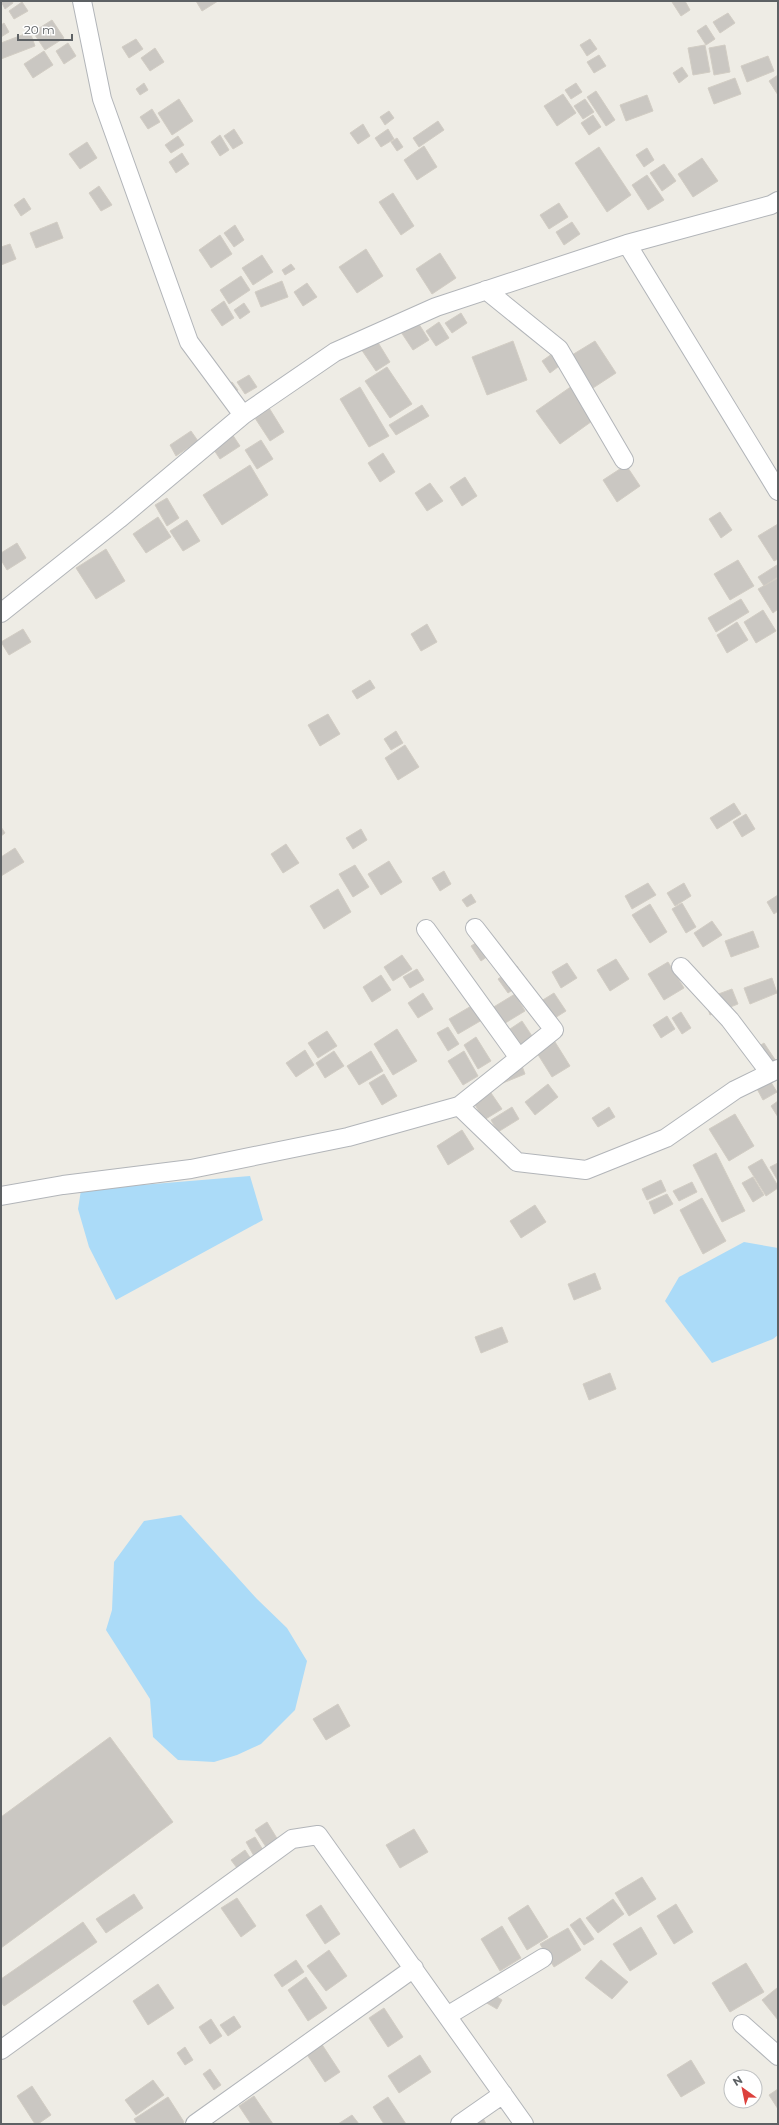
<svg xmlns="http://www.w3.org/2000/svg" width="779" height="2125" font-family="Montserrat,sans-serif">
<style>
.water{fill:#abdbf8}
.building{fill:#cac7c2;stroke:#d2cdc4}
.lines{fill:none;stroke-linecap:round;stroke-linejoin:round}
.minor-casing{stroke:#b2b5b9;stroke-width:20}
.minor{stroke:#fff;stroke-width:18}
</style>
<rect width="100%" height="100%" fill="#eeece5"/>
<path class="water" d="M250,1176L263,1220L116,1300L89,1247L78,1209L81,1190Z
M744,1242L778,1248V1335L773,1339L712,1363L665,1301L679,1277Z
M181,1515L257,1599L287,1628L307,1661L295,1710L261,1744L237,1755L214,1762L178,1760L153,1737L150,1699L106,1630L112,1610L114,1562L144,1521Z"/>
<path class="building" d="M1,1H12L13,3L5,9Z
M196,1H218L202,11Z
M685,1L690,10L681,16L672,2Z
M22,2L28,11L14,19L9,11Z
M728,13L735,23L720,33L713,22Z
M52,20L64,38L45,50L33,32Z
M4,23L9,32L1,37V25Z
M706,25L715,39L706,45L697,31Z
M30,32L35,46L1,59V43Z
M136,39L143,49L129,58L122,47Z
M590,39L597,49L587,56L580,45Z
M68,43L76,56L64,64L56,51Z
M705,45L710,72L693,75L688,48Z
M725,45L730,72L714,75L709,48Z
M155,48L164,62L150,71L141,58Z
M44,51L53,65L33,78L24,64Z
M599,55L606,66L594,73L587,62Z
M768,56L774,71L747,82L741,66Z
M682,67L688,76L679,83L673,73Z
M778,75V95L769,81Z
M735,78L741,94L714,104L708,88Z
M144,83L148,90L140,95L136,89Z
M576,83L582,92L571,99L565,90Z
M596,91L615,120L606,126L587,97Z
M563,94L576,113L557,126L544,106Z
M647,95L653,111L626,121L620,105Z
M179,99L193,121L172,135L158,113Z
M585,99L594,112L583,119L574,106Z
M152,109L160,122L148,129L140,117Z
M389,111L394,118L385,125L380,117Z
M593,115L601,127L589,135L581,123Z
M438,121L444,130L419,147L413,138Z
M363,124L370,136L358,144L350,133Z
M234,129L243,143L233,149L224,136Z
M388,129L394,139L381,147L375,138Z
M220,135L229,150L220,156L211,142Z
M178,136L184,145L171,153L165,145Z
M397,138L403,147L397,151L391,142Z
M87,142L97,158L80,169L69,154Z
M424,146L437,167L417,180L404,160Z
M599,147L631,195L607,212L575,163Z
M647,148L654,160L644,167L636,155Z
M182,153L189,164L176,173L169,162Z
M702,158L718,181L693,197L678,174Z
M664,164L676,181L662,191L650,173Z
M647,175L664,200L648,210L632,185Z
M99,186L112,205L101,211L89,193Z
M393,193L414,226L401,235L379,202Z
M24,198L31,209L21,216L14,205Z
M559,203L568,217L549,229L540,215Z
M57,222L63,238L36,248L30,233Z
M572,222L580,234L564,245L556,232Z
M235,225L244,240L234,247L224,233Z
M220,235L232,254L211,268L199,250Z
M10,244L16,259L1,265V247Z
M366,249L383,276L357,293L339,267Z
M440,253L456,278L432,294L416,269Z
M262,255L273,272L253,285L242,268Z
M291,264L295,269L285,275L282,270Z
M241,276L250,290L229,304L220,290Z
M282,281L288,297L261,307L255,292Z
M307,283L317,297L303,306L294,292Z
M224,301L234,318L222,326L211,310Z
M244,303L250,312L240,319L234,310Z
M461,313L467,323L452,333L445,323Z
M417,321L429,340L413,350L401,332Z
M439,322L449,338L436,346L426,331Z
M374,336L390,362L376,371L359,346Z
M513,341L527,380L487,395L472,357Z
M595,341L616,373L593,388L572,355Z
M559,349L567,360L550,373L542,361Z
M387,367L412,404L390,418L365,381Z
M249,375L257,387L245,394L237,382Z
M232,382L238,390L227,396L222,388Z
M572,386L595,419L560,444L536,411Z
M360,387L389,436L369,447L340,399Z
M266,403L284,432L270,441L251,412Z
M422,405L429,416L396,435L389,425Z
M191,431L198,441L176,456L170,445Z
M230,431L240,446L220,459L210,444Z
M261,440L273,459L257,469L245,450Z
M383,453L395,472L380,482L368,463Z
M250,465L268,495L222,525L203,495Z
M626,465L640,486L617,502L603,480Z
M465,477L477,496L462,506L450,487Z
M430,483L443,501L427,511L415,493Z
M167,498L179,518L167,526L155,505Z
M720,512L732,530L721,538L709,519Z
M158,517L171,537L146,553L133,534Z
M187,520L200,541L183,551L170,531Z
M778,524V559L774,561L758,536Z
M17,543L26,558L7,570L1,560V553Z
M106,549L125,581L96,599L76,568Z
M738,560L754,586L730,600L714,574Z
M777,565L778,577L764,586L758,577Z
M778,578V609L773,613L758,589Z
M741,599L749,612L716,632L708,618Z
M763,610L776,631L756,643L744,622Z
M737,622L748,640L727,653L717,635Z
M427,624L437,642L421,651L411,634Z
M23,629L31,642L9,655L1,642Z
M370,680L375,688L357,699L352,691Z
M328,714L340,734L320,746L308,725Z
M396,731L403,743L391,750L384,739Z
M405,745L419,767L398,780L385,758Z
M734,803L741,814L717,829L710,818Z
M746,814L755,829L742,837L733,822Z
M1,827L5,833L1,836Z
M361,829L367,840L353,849L346,838Z
M286,844L299,863L283,873L271,854Z
M15,848L24,862L1,876V857Z
M389,861L402,882L381,895L368,874Z
M355,865L369,887L353,897L339,874Z
M444,871L451,884L440,891L432,878Z
M648,883L656,895L632,909L625,896Z
M684,883L691,896L675,906L667,893Z
M338,889L351,912L324,929L310,906Z
M471,894L476,902L467,907L462,900Z
M778,895V911L774,914L767,902Z
M682,903L696,927L686,933L672,909Z
M650,904L667,932L650,943L632,915Z
M712,921L722,935L703,947L694,933Z
M753,931L759,947L731,957L725,941Z
M490,934L499,948L481,961L471,946Z
M402,955L412,969L393,981L384,967Z
M616,959L629,979L610,991L597,970Z
M668,962L684,988L664,1000L648,974Z
M567,963L577,978L561,988L552,972Z
M517,966L526,981L508,993L498,979Z
M417,969L424,980L410,988L403,977Z
M381,975L391,990L372,1002L363,987Z
M772,978L777,993L750,1004L744,988Z
M732,989L738,1004L710,1015L705,999Z
M423,993L433,1009L418,1018L408,1003Z
M554,993L566,1011L550,1021L538,1003Z
M515,994L525,1011L502,1025L492,1008Z
M473,1005L482,1020L458,1034L449,1019Z
M681,1012L691,1028L682,1034L672,1018Z
M667,1016L675,1029L661,1038L653,1025Z
M522,1021L534,1039L519,1049L507,1031Z
M448,1027L459,1044L448,1051L437,1033Z
M397,1029L417,1061L393,1075L374,1044Z
M327,1031L337,1046L318,1058L308,1043Z
M476,1037L491,1061L478,1069L464,1045Z
M555,1042L570,1066L552,1077L537,1053Z
M764,1043L776,1061L760,1071L748,1053Z
M305,1050L314,1065L296,1077L286,1063Z
M334,1051L344,1066L325,1078L316,1063Z
M371,1051L383,1071L359,1085L347,1066Z
M464,1051L478,1076L463,1085L448,1061Z
M519,1058L525,1074L498,1085Z
M384,1074L397,1096L382,1105L369,1083Z
M769,1079L777,1092L763,1100L756,1087Z
M548,1084L558,1097L535,1115L525,1102Z
M491,1093L502,1109L484,1120L474,1103Z
M778,1101V1117L771,1106Z
M512,1107L519,1119L498,1132L491,1120Z
M609,1107L615,1117L598,1127L592,1118Z
M735,1114L754,1146L729,1161L709,1129Z
M462,1130L474,1149L448,1165L437,1146Z
M716,1153L745,1211L722,1222L693,1165Z
M762,1159L778,1186V1188L766,1196L748,1167Z
M778,1163V1181L770,1167Z
M753,1177L764,1195L753,1202L742,1183Z
M661,1180L666,1191L647,1200L642,1189Z
M692,1182L697,1192L679,1201L673,1191Z
M667,1194L673,1204L654,1214L649,1202Z
M702,1198L726,1241L703,1254L680,1210Z
M535,1205L546,1222L521,1238L510,1221Z
M595,1273L601,1289L574,1300L568,1284Z
M502,1327L508,1342L481,1353L475,1337Z
M610,1373L616,1389L589,1400L583,1384Z
M338,1704L350,1726L326,1740L313,1719Z
M110,1737L173,1822L1,1948V1817Z
M267,1822L278,1840L266,1847L255,1830Z
M414,1829L428,1852L400,1868L386,1845Z
M255,1837L263,1850L254,1856L246,1842Z
M245,1850L251,1859L237,1868L231,1860Z
M642,1877L656,1899L629,1916L615,1893Z
M134,1894L143,1908L106,1933L96,1919Z
M237,1898L256,1926L241,1937L221,1908Z
M613,1899L624,1914L598,1933L586,1918Z
M676,1904L693,1932L674,1944L657,1916Z
M321,1905L340,1934L325,1944L306,1915Z
M528,1905L548,1937L527,1950L508,1918Z
M580,1918L594,1939L584,1945L570,1925Z
M83,1922L97,1942L4,2006L1,2002V1979Z
M502,1926L521,1958L500,1971L481,1939Z
M641,1927L657,1954L630,1971L613,1944Z
M568,1928L581,1950L554,1967L540,1944Z
M329,1950L347,1976L326,1991L307,1966Z
M296,1960L304,1972L282,1987L274,1975Z
M601,1960L628,1982L612,1999L585,1978Z
M746,1963L764,1992L730,2012L712,1983Z
M306,1977L327,2008L308,2021L288,1990Z
M158,1984L174,2008L148,2025L133,2001Z
M777,1988L778,1990V2020L762,2000Z
M491,1993L502,2000L497,2009L485,2002Z
M384,2008L403,2037L388,2047L369,2018Z
M234,2016L241,2027L228,2036L220,2025Z
M211,2019L222,2036L210,2044L199,2027Z
M321,2043L340,2072L325,2082L306,2053Z
M185,2047L193,2060L185,2065L177,2053Z
M420,2055L431,2072L399,2093L388,2076Z
M691,2060L705,2083L681,2097L667,2075Z
M210,2069L221,2085L214,2090L203,2074Z
M153,2080L164,2095L136,2115L125,2100Z
M32,2086L51,2115L38,2124H35L17,2096Z
M778,2089V2109L769,2095Z
M254,2096L273,2124H251L239,2106Z
M168,2097L184,2122L182,2124H137L134,2119Z
M388,2097L406,2124H384L373,2107Z
M352,2115L359,2124H338Z
M483,2118L486,2124H474Z"/>
<g class="lines">
<defs>
<path id="minor" d="M82,1L102,99L189,342L243,415
M627,244L778,491
M486,290L559,349L624,460
M1,613L119,519L243,415L335,352L436,307L627,244L771,205L778,201
M426,929L519,1058
M681,967L730,1020L770,1073
M459,1106L554,1030L475,928
M1,1196L63,1185L191,1169L348,1137L459,1106L517,1162L586,1170L666,1138L735,1090L778,1069
M447,2016L543,1958
M742,2024L778,2056
M1,2050L292,1839L318,1835L524,2124
M195,2124L414,1968
M460,2124L503,2094"/>
</defs>
<use href="#minor" class="minor-casing"/>
<use href="#minor" class="minor"/>
</g>
<rect width="779" height="2125" fill="none" stroke="#5d6164" stroke-width="4"/>
<g transform="translate(743 2089) rotate(327)"><circle r="19" fill="#ffffff" stroke="#bec0c1"/>
<path d="M0-3L7 15L0 10L-7 15Z" fill="#dc413d"/>
<text y="-6" font-size="11" font-weight="bold" text-anchor="middle" fill="#5d6164">N</text>
</g>
<path d="M18 34v6h54v-6" fill="none" stroke="#5d6164" stroke-width="2"/>
<text x="24" y="34" font-size="12" fill="#5d6164" stroke="#ffffff" stroke-width="3" paint-order="stroke">20 m</text>
</svg>
